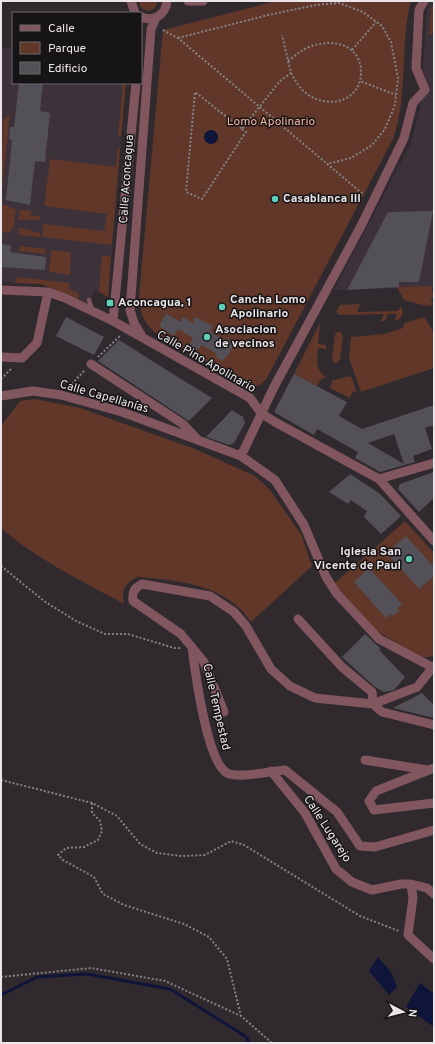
<svg xmlns="http://www.w3.org/2000/svg" width="435" height="1044" font-family="Overpass,sans-serif">
<style>
.built{fill:#3d313a}
.green{fill:#603729}
.water{fill:#0f143a}
.lines{fill:none;stroke-linecap:round;stroke-linejoin:round}
.stream{stroke:#0f143a;stroke-width:3}
.building{fill:#535057;fill-rule:evenodd}
.path{stroke:#868185;stroke-width:2;stroke-dasharray:2 2;stroke-linecap:butt}
.service{stroke:#82565e;stroke-width:4.5}
.minor{stroke:#82565e;stroke-width:9}
.poi-dot{fill:#5eceb8;stroke:#171416;stroke-width:1.5}
.labels{text-anchor:middle;dominant-baseline:central;stroke-width:3;stroke-linejoin:round;paint-order:stroke}
.park-label{font-size:12px;fill:#f8b6a1;stroke:#171416}
.street-label{font-size:12px;fill:#e9e5e8;stroke:#171416}
.poi-label{font-size:12px;font-weight:bold;fill:#e9e5e8;stroke:#171416;text-anchor:start}
</style>
<rect width="100%" height="100%" fill="#302a2f"/>
<path class="built" d="M431,1H434V287L334,290L411,143L420,108L427,9Z
M1,47L13,49V83H126L108,297L95,290L86,304L68,294L41,284L1,282Z"/>
<path class="green" d="M139,1H158L154,9L147,11L141,8Z
M277,1H411C399,46 409,95 393,139L267,378C262,385 260,386 251,386L157,334C144,324 140,313 139,297L163,30Z
M434,3V34H429L431,9Z
M123,83H126L121,136H118Z
M10,114L1,196L3,120Z
M118,149H120L112,245L42,237L43,224L104,231L107,214L44,206L50,159L116,167L110,214Z
M1,204L9,206V208L16,209L14,225L10,233L1,232Z
M20,210L31,211L30,215L40,216V220H18Z
M18,227L40,233V237L20,235Z
M20,246L46,249L45,254L19,251Z
M51,250L71,252L70,275L49,272Z
M102,255L111,256L108,297L99,292Z
M16,277L69,283V289L79,293L78,299L41,284L15,283Z
M431,286L434,297L431,299L433,305L426,306L404,300L397,287Z
M360,304L357,312L398,311L401,306L403,313L400,319L394,321L397,314H388L385,321H381L384,314L339,315L336,312L340,305Z
M421,318H425L434,333V368L361,392L349,358L351,337L384,334L403,328L404,323Z
M320,323L318,344L326,345V349L318,348C317,362 315,369 327,378H322L317,386L294,374Z
M337,332H341L343,336L340,360L335,364L332,359L335,335Z
M351,376L357,393L353,391L350,398L330,388L333,380Z
M35,399L80,408L195,449L255,476L270,490L301,534L312,566L251,622C227,585 178,580 137,577C124,584 121,590 124,604C84,582 36,559 1,528V426L20,401Z
M405,521L434,553V655L429,657H419L374,629L335,586V583Z"/>
<path class="water" d="M204 137a7 7 0 1 1 14 0a7 7 0 1 1-14 0Z
M378,957L391,972L397,987L389,995L369,971Z
M420,983L434,994V1027L406,1007Z"/>
<g class="lines">
<path class="stream" d="M1,995L37,977L87,974L170,989L245,1036L250,1043"/>
</g>
<path class="building" d="M19,83H43L40,111L50,113L45,162L35,161L30,205L6,200L12,140L9,139L10,127H14Z
M433,211L419,282H399V287L347,290L388,212Z
M1,244L11,245L10,252L46,257L45,270L1,267Z
M166,313L180,322L183,317L193,323L195,317L213,326L210,331L225,340L226,338L234,343L230,352L222,361L215,356L217,354L202,345L198,350L189,345L193,338L178,329L174,336L159,326Z
M66,317L104,337L94,355L56,336Z
M119,340L173,374L212,398L189,421L98,361Z
M294,374L347,402L339,416L362,429L434,405V425L425,428L432,449L413,456L415,462L380,472L355,458L358,452L317,429L314,435L274,412ZM394,434L404,464L368,443Z
M232,410L243,417L245,423L234,443L229,445L206,437Z
M434,472V498L419,512L398,489L400,484Z
M350,474L380,494L401,516L381,534L364,517L367,511L351,500L348,504L329,492Z
M406,536L434,567V576L419,589L387,553Z
M369,568L402,604L397,608L399,611L393,616L391,614L386,618L354,582Z
M365,634L381,649L379,650L405,677L394,690L384,692L375,687L342,657Z
M422,693L434,705V718L393,708Z"/>
<g class="lines">
<path class="path" d="M163,30L178,38L364,195
M178,38L268,15L316,5L339,3L363,12L382,26L391,42L398,78L395,105L385,129L372,145L351,158L327,164
M352,50L376,22
M288,61C295,56 301,50 309,47C337,36 367,48 360,81
M291,73C295,80 299,88 306,93C323,107 353,105 360,81L396,95
M242,129L246,132L202,199L186,192L195,92L242,129L280,81L291,73L282,35
M98,357L121,335
M1,379L12,368
M69,387L85,370
M1,566L44,601L76,621L105,634H128L174,648H180
M1,780L92,803L117,816L140,844L157,853L182,856L205,855L231,841L244,845L360,916L399,931
M92,803V813L100,821L102,831L98,840L84,847L66,848L58,855L63,860L94,877L103,894L124,905L184,924L209,937L227,959L241,1016
M1,977L91,968L165,981L241,1016L272,1043"/>
<path class="service" d="M89,300L92,310"/>
<path class="minor" d="M131,1L135,13
M188,1H203
M424,1L419,10L416,68L425,90
M141,17C153,22 166,15 167,1
M1,290L48,292L65,298L113,321L250,398L261,413L275,422L379,479L434,541
M113,321L136,83
M143,338L134,323L130,310L151,29L156,18
M1,357L22,358L37,343L48,292
M91,364L183,424L198,440
M1,396L33,391L61,395L122,412L241,456L275,480L304,525L326,577L337,594L379,639L432,667
M241,456L274,387L361,226L404,138L413,103L425,90
M379,479L434,463
M298,619L342,667L372,692L373,704
M192,647C195,671 207,762 227,773C239,779 271,771 285,770L337,812L360,846L375,847L434,830
M373,704L382,712L434,725
M224,712L204,662L181,634L133,601C132,592 134,588 142,584L210,596L234,612L246,626L271,669L290,686L315,698L373,704L417,687L434,666
M365,760L427,770
M434,768L376,791L369,801L374,810L434,803
M271,771L305,813L336,869L352,882L372,890L401,884H411L413,898L408,935L434,959
M411,884L427,888L434,894"/>
</g>
<g class="poi-dot">
<circle cx="275" cy="199" r="4"/>
<rect x="106" y="299" width="8" height="8" rx="2"/>
<circle cx="222" cy="307" r="4"/>
<circle cx="207" cy="337" r="4"/>
<circle cx="409" cy="559" r="4"/>
</g>
<g class="labels">
<g class="park-label">
<text x="271" y="122">Lomo Apolinario</text>
</g>
<g class="street-label">
<text transform="translate(127 179) rotate(-86)">Calle Aconcagua</text>
<text transform="translate(206 362) rotate(30)">Calle Pino Apolinario</text>
<text transform="translate(104 397) rotate(16)">Calle Capellanías</text>
<text transform="translate(216 707) rotate(77)">Calle Tempestad</text>
<text transform="translate(327 829) rotate(57)">Calle Lugarejo</text>
</g>
<g class="poi-label">
<text x="283" y="199">Casablanca III</text>
<text x="230" y="300">Cancha Lomo<tspan x="230" dy="14">Apolinario</tspan></text>
<text x="118" y="303">Aconcagua, 1</text>
<text x="215" y="330">Asociacion<tspan x="215" dy="14">de vecinos</tspan></text>
<text x="401" y="552" text-anchor="end">Iglesia San<tspan x="401" dy="14">Vicente de Paul</tspan></text>
</g>
</g>
<rect width="435" height="1044" fill="none" stroke="#e9e5e8" stroke-width="4"/>
<rect x="12" y="12" width="130" height="72" fill="#171416" stroke="#6b686a"/>
<rect x="20" y="25" width="20" height="6" fill="#82565e" stroke="#6b686a"/>
<text x="48" y="32" font-size="12" fill="#e9e5e8">Calle</text>
<rect x="20" y="42" width="20" height="12" fill="#603729" stroke="#6b686a"/>
<text x="48" y="52" font-size="12" fill="#e9e5e8">Parque</text>
<rect x="20" y="62" width="20" height="12" fill="#535057" stroke="#6b686a"/>
<text x="48" y="72" font-size="12" fill="#e9e5e8">Edificio</text>
<g transform="translate(403 1012) rotate(97)" stroke="#171416" stroke-width="3" paint-order="stroke">
<path d="M0-3L7 15L0 10L-7 15Z" fill="#e9e5e8"/>
<text y="-6" font-size="11" font-weight="bold" text-anchor="middle" fill="#e9e5e8">N</text>
</g>
</svg>
